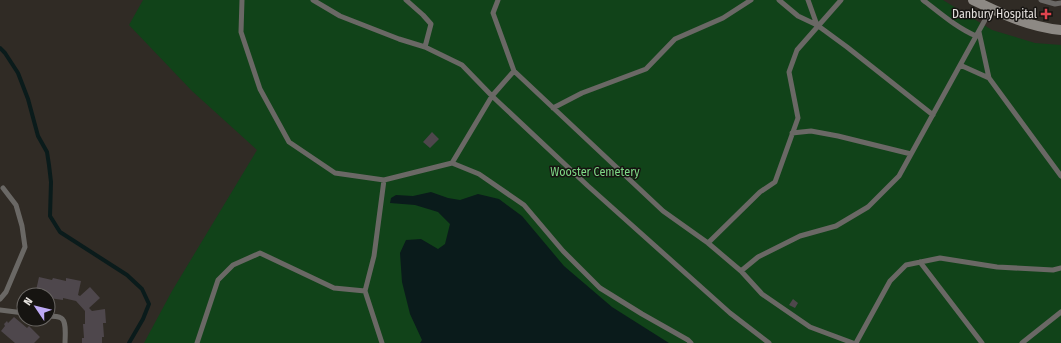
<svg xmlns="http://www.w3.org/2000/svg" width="1061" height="343" font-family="'Fira Sans Condensed',sans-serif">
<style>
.green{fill:#114319}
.water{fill:#0a1b1b}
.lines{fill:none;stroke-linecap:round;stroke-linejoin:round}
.stream{stroke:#0a1b1b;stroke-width:4}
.building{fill:#4e474c}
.lane{stroke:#6a6865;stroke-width:5}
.secondary{stroke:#8d8984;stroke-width:10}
.health-dot{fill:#e0444e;stroke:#161411;stroke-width:1.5}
.labels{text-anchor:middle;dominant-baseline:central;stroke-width:3;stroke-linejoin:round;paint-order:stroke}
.poi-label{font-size:12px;fill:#e5e1de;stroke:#161411;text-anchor:end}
.park-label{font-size:12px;fill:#7ed886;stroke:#161411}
</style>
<rect width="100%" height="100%" fill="#302b25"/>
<path class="green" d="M143,0H943L992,30L1035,43L1061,45V343H144L172,291L257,150L192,91L129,25Z"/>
<path class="water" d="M431,192L448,198L460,200L478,194L499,199L522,216L564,266L612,307L669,343H420L422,340L410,314L402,282L400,253L406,240L421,239L438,249L445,244L450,224L438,212L415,205L390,203L391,198L396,195L413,196Z"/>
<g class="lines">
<path class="stream" d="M0,48L5,53L18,73L28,99L38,136L47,152L49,165L51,182L50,216L60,232L127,275L142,289L149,304L143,319L129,343"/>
</g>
<path class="building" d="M432,132L439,139L430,148L423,142Z
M39,277L52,280L53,278L66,281V278L81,281L78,295L80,296L90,287L100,298L89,308L92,311L105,309L106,323H103L104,337H102V343H82V338H84L83,324H85V311L76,301L63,298V300L49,298L48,300V295H35Z
M793,299L798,303L795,308L789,305Z
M14,317L27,328L29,326L40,337L34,343H15L1,331L5,326L4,324L7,321L8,323Z"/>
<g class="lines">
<path class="lane" d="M242,0L241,32L260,89L289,142L335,173L384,180
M313,0L340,16L399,39L425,47
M406,0L423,15L431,24L425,47L462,65L492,96L588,186L730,313L769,343
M498,0L493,13L514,71
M779,0L798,16L817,25
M808,0L817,25L847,47L933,115
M923,0C940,13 957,28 976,36
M1041,0L1055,4L1061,3
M979,32L989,78
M960,65L989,78L1061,176
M553,108L582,93L646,69L675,39L723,18L751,0
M792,133L811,131L838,136L911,154
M452,163L492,96L514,71L663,211L708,243L741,271L758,257L800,236L836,226L868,207L899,176L991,9
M708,243L760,192L775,182L798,118L789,72L797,50L841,0
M920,262L982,343
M741,271L762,294L810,327L853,343
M365,291L382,343
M0,299L6,292L25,247L22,226L16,205L3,188
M0,310L24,313
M48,316C52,316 58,316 61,318C67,321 65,337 65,343
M197,343L218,280L233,265L260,253L334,288L365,291L374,256L384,180L452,163L479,174L524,205L563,251L600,288L642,314L688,340L691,343
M856,343L890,281L906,265L940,258L997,267L1053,270L1061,268
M1022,343L1061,312"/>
<path class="secondary" d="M973,0C1002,14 1029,27 1061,30"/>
</g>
<path class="health-dot" d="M1044 8h4v4h4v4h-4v4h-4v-4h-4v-4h4z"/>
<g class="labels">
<g class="poi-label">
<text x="1037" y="14">Danbury Hospital</text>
</g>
<g class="park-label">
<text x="595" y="172">Wooster Cemetery</text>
</g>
</g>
<g transform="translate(36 307) rotate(305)"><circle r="19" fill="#161411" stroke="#696663"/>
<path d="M0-3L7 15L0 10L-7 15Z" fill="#bda9f5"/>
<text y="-6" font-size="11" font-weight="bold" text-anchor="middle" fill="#e5e1de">N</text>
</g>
</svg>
